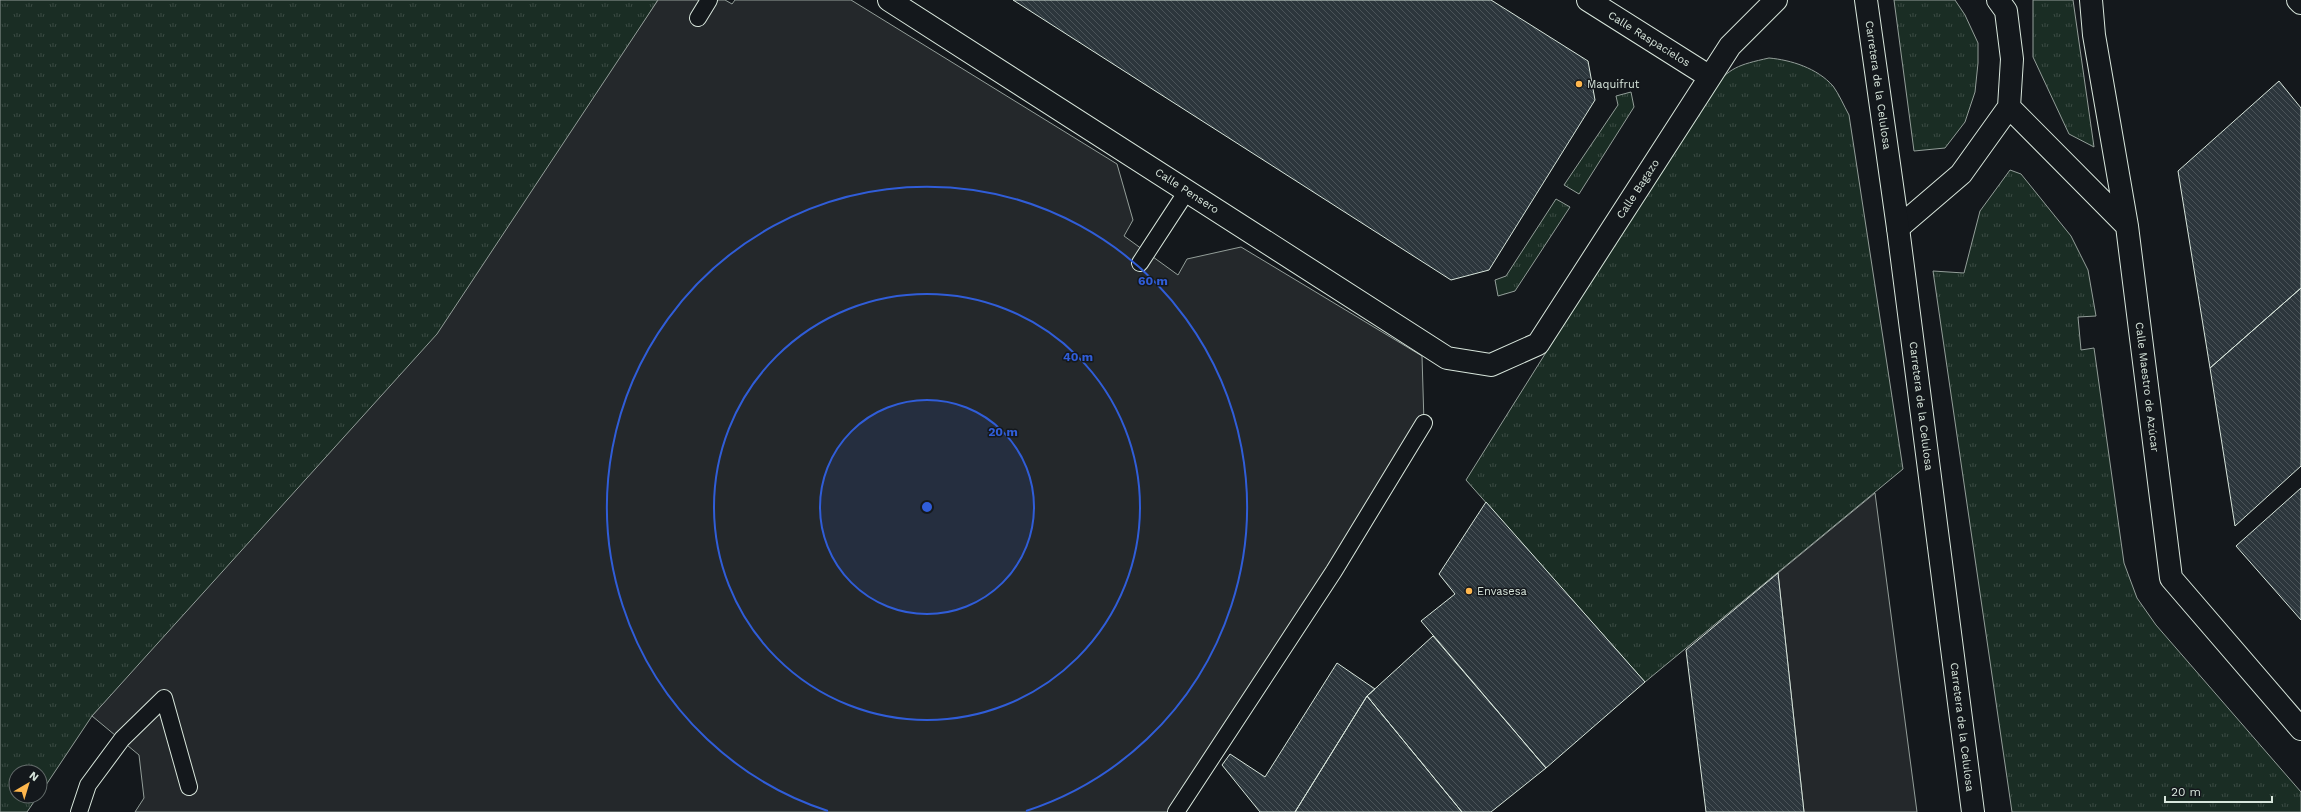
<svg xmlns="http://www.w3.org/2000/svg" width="2301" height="812" font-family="'Work Sans',sans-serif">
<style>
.grass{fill:url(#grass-tufts);stroke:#939e99}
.parking{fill:#24282b;stroke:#939e99}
.building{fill:url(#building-back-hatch);stroke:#d8e6dc}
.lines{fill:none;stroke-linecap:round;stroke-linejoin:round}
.lane-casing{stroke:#d8e6dc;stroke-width:18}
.street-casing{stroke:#d8e6dc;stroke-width:24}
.highway-casing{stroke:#d8e6dc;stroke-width:24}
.lane{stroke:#14181c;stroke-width:16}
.street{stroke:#14181c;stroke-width:22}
.highway{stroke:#14181c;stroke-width:22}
.ring{fill:none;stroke:#305dd8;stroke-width:2}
.poi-dot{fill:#ffb74d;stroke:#14181c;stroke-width:1.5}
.labels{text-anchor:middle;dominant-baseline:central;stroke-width:3;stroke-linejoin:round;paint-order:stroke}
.street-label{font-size:11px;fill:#d8e6dc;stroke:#14181c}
.poi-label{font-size:11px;fill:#d8e6dc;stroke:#14181c;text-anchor:start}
.centre{fill:#305dd8;stroke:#14181c;stroke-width:2}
.ring-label{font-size:12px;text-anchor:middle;font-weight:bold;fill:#305dd8;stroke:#14181c;stroke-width:3;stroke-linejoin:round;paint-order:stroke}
</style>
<defs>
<pattern id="grass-tufts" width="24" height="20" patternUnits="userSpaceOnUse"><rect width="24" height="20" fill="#1a2d24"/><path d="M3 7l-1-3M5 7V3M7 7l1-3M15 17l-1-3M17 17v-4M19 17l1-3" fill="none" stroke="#3b4b43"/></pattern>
<pattern id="building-back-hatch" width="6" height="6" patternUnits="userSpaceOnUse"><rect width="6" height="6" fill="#2c363c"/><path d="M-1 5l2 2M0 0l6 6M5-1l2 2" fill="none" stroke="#4a5358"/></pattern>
</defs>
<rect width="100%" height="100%" fill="#14181c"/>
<path class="grass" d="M0,0H658L438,345L92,716L40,794V772H16V796H38L27,812H0Z
M1894,0H1955L1965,15L1978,43V63L1975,92L1965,122L1945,148L1914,151Z
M2033,0H2073L2094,147L2069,134L2033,57Z
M1769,58C1791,60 1817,68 1833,86C1839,94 1844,106 1849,115L1903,469L1645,682L1466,480L1710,91C1730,67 1738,65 1769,58Z
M1631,92L1634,107L1579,194L1564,185L1618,105L1616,96Z
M2010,170L2021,174L2071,236L2088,270L2096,316L2078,317L2081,350L2094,348L2124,563L2137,598L2156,625L2301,792V812H2012L1933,271L1964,273L1980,211Z
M1556,199L1570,207L1515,291L1498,296L1495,280L1506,276Z"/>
<path class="parking" d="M658,0H725L732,4L735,0H851L1117,164L1133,220L1124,236L1178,275L1187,259L1241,247L1422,356L1424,423L1186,812H135L144,798L139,755L92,716L437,334Z
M1875,493L1917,812H1804L1778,573Z"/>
<path class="building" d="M1013,0H1491L1588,61L1595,100L1489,270L1451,280Z
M2279,81L2301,108V288L2210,368L2178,171Z
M2301,288V466L2235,526L2210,368Z
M2301,488V620L2236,546Z
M1486,502L1645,682L1546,768L1421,621L1455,594L1439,574Z
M1778,573L1804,812H1706L1686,650Z
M1433,636L1546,768L1491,812H1462L1367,696Z
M1337,663L1375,689L1367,696L1295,812H1260L1222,765L1230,754L1265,777Z
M1367,696L1462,812H1295Z"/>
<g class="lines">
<defs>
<path id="lane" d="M698,18L709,0
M1140,263L1187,191
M79,812L88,785L122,739L164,698L189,787
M1176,812L1334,571L1424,423"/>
<path id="street" d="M889,0L1447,358L1491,365L1538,344L1730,46L1776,0
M1588,0L1710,77
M2091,0L2094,35L2127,226L2171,578L2301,729
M2298,0L2301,3
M2009,107L2127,226
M1898,228L1961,174L2009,107L2012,59L2006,11L1998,0"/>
<path id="highway" d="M1866,0L1898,228L1973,812"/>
</defs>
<use href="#lane" class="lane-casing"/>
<use href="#street" class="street-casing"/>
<use href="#highway" class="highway-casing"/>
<use href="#lane" class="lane"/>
<use href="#street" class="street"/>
<use href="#highway" class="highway"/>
</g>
<circle cx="927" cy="507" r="107" fill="#305dd8" fill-opacity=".12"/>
<g class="ring">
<circle cx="927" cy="507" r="107"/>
<circle cx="927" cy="507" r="213"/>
<path d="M828 811A320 320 0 1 1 1026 811"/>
</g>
<g class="poi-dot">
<circle cx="1579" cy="84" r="4"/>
<circle cx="1469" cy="591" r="4"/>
</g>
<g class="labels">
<g class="street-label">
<text transform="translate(1649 39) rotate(32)">Calle Raspacielos</text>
<text transform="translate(1878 85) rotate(82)">Carretera de la Celulosa</text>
<text transform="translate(1638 189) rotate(-57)">Calle Bagazo</text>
<text transform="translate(1187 191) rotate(33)">Calle Pensero</text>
<text transform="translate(2147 387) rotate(83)">Calle Maestro de Azúcar</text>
<text transform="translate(1921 406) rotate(83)">Carretera de la Celulosa</text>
<text transform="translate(1962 727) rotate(83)">Carretera de la Celulosa</text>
</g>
<g class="poi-label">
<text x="1587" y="84">Maquifrut</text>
<text x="1477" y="591">Envasesa</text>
</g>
</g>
<circle cx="927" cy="507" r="6" class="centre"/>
<g class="ring-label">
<text x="1153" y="285">60 m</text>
<text x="1078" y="361">40 m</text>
<text x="1003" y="436">20 m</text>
</g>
<g transform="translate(28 784) rotate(38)"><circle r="19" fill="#14181c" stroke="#626a69"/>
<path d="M0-3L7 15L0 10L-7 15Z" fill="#ffb74d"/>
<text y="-6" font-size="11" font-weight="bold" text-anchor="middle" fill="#d8e6dc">N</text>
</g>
<path d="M2165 796v6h107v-6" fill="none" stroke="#d8e6dc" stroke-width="2"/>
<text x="2171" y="796" font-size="12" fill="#d8e6dc" stroke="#14181c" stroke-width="3" paint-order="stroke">20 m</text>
</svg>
